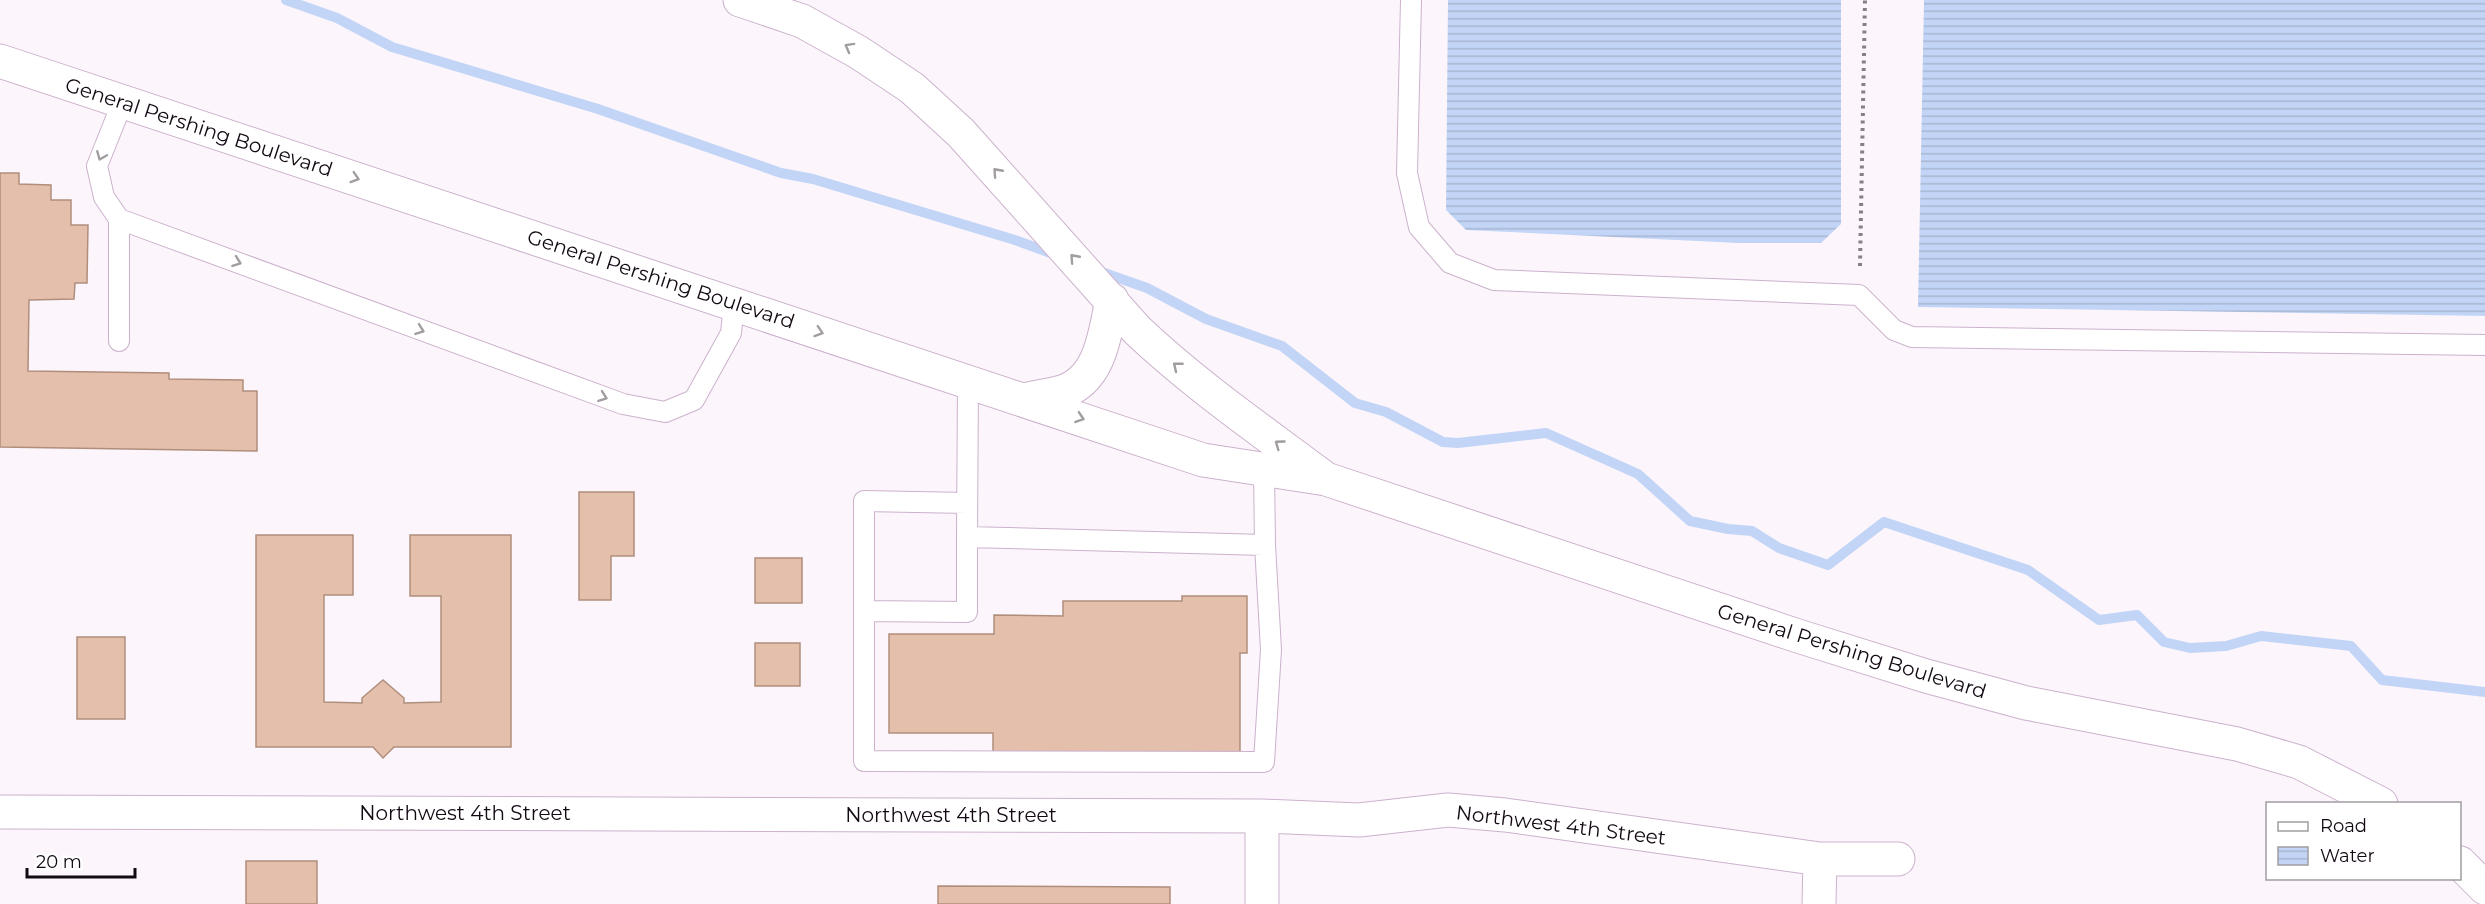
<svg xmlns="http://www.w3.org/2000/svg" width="2485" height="904" font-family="Montserrat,sans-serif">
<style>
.water{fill:url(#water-rules)}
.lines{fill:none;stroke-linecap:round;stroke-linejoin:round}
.stream{stroke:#c3d5f6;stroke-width:10}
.building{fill:#e4bfac;stroke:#b08e7c;stroke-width:1.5}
.lane-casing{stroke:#ccb1cd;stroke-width:22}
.street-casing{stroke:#ccb1cd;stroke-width:35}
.secondary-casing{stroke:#ccb1cd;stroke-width:35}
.path{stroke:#877f87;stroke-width:4;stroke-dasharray:3 4.5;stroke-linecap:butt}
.lane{stroke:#fff;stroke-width:20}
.street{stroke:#fff;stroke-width:33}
.secondary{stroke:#fff;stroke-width:33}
.oneway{stroke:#a19da1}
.labels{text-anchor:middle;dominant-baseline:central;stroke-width:4.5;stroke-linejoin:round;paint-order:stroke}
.street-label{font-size:20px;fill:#130913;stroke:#fff}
</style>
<defs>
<pattern id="water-rules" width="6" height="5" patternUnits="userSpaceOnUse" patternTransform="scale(1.5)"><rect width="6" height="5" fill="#c3d5f6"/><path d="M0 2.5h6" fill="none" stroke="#a7b6d2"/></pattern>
</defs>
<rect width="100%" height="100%" fill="#fcf6fc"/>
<path class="water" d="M1448,0H1841V224L1821,243H1739L1466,230L1446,210Z
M1924,0H2485V316L1918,307Z"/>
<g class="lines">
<path class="stream" d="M286,0L337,18L392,47L598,109L781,173L813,179L1015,240L1056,255
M1096,270L1147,288L1206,319L1282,346L1355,403L1386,412L1443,442L1458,443L1546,433L1638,474L1690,521L1728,529L1752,531L1779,548L1828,565L1884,522L2028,570L2099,620L2137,615L2164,642L2190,648L2226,646L2261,636L2351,646L2382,680L2485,692"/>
</g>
<path class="building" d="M0,173H19V184L51,185V200H71V225H88L87,283H75L74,299L29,300L28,371L169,373V379L243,380V391H257V451L0,447Z
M579,492H634V556H611V600H579Z
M256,535H353V595H324V702L362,703V698L383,680L404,698V703L441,702V596H410V535H511V747H394L383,758L373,747H256Z
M755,558H802V603H755Z
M1182,596H1247V653H1240V752H993V733H889V634H994V615L1063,616V601H1182Z
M77,637H125V719H77Z
M755,643H800V686H755Z
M246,861H317V904H246Z
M938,886L1170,887V904H938Z"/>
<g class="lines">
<defs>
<path id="lane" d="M1411,0L1407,173L1419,227L1450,263L1494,280L1859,295L1894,330L1912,337L2485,345
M123,101L97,166L104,197L119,219L623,404L665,412L694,400L731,333L734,304
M119,341V219
M968,381L967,537L1265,545L1264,470
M967,503L864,501V761L1264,762L1271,650L1265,545
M864,611L967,612V537"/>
<path id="street" d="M0,812L1262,816L1359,820L1448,810L1505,815L1820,859H1898
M1262,904V816
M1819,904L1820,859"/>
<path id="secondary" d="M740,0L802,21L858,52L912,88L961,133L1137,330C1194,384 1259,429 1322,476
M0,61L1203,460L1326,479L1798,636L1926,676L2026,703L2237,744L2299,762L2381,804
M1025,400C1037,397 1050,395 1062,392C1101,380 1105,333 1112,300
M2460,863L2485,888"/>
</defs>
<use href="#lane" class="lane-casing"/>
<use href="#street" class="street-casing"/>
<use href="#secondary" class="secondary-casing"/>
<path class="path" d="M1860,266L1865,0"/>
<use href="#lane" class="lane"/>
<use href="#street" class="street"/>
<use href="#secondary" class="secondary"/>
</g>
<defs><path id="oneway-chevron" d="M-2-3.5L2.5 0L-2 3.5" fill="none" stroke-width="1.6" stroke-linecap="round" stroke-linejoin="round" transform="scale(1.5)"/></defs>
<g class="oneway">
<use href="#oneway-chevron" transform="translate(849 47) rotate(-151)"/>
<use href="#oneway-chevron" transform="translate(101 156) rotate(112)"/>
<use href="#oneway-chevron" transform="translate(997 172) rotate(-132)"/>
<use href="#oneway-chevron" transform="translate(355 178) rotate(18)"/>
<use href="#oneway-chevron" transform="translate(1074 258) rotate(-132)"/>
<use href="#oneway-chevron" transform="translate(237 262) rotate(20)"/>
<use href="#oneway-chevron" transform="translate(420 330) rotate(20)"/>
<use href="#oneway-chevron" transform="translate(819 332) rotate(18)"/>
<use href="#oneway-chevron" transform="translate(1177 366) rotate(-141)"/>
<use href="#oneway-chevron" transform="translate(603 397) rotate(20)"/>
<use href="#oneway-chevron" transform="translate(1080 418) rotate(19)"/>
<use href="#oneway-chevron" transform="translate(1279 444) rotate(-144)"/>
</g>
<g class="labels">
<g class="street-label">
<text transform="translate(199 127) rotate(18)">General Pershing Boulevard</text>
<text transform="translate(661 279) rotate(18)">General Pershing Boulevard</text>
<text transform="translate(1852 651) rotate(17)">General Pershing Boulevard</text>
<text x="465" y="813">Northwest 4th Street</text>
<text x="951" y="815">Northwest 4th Street</text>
<text transform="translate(1561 825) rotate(7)">Northwest 4th Street</text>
</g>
</g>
<rect x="2266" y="802" width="195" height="78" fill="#ffffff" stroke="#a19da1" stroke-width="1.5"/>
<rect x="2278" y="822" width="30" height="9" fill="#ffffff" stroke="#a19da1" stroke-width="1.5"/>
<text x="2320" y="832" font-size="18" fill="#130913">Road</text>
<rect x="2278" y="847" width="30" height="18" fill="url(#water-rules)" stroke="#a19da1" stroke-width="1.5"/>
<text x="2320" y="862" font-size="18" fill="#130913">Water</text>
<path d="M27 868v9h108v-9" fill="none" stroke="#130913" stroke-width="3"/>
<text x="36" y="868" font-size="18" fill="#130913" stroke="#ffffff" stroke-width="4.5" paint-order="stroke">20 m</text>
</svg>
